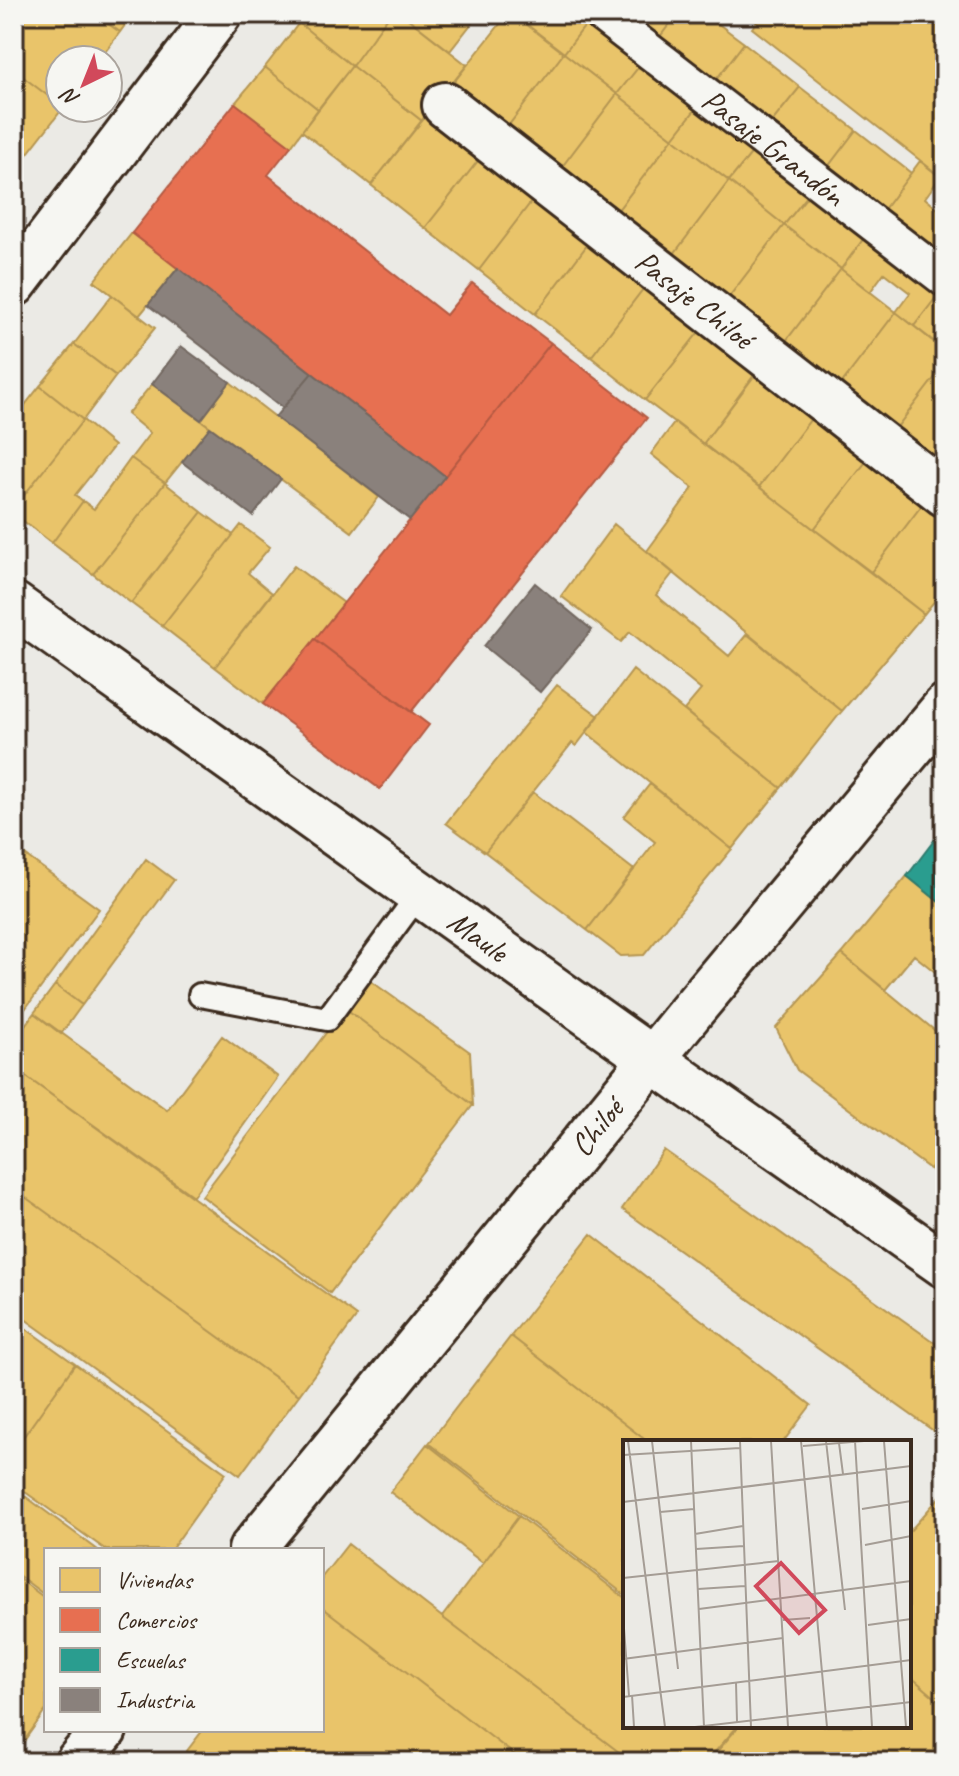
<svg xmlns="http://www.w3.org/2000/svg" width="959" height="1776" font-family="Caveat,sans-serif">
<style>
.homes{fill:#e9c46a;stroke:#b59653;stroke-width:2}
.shops{fill:#e76f51;stroke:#b35a42;stroke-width:2}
.schools{fill:#2a9d8f;stroke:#2f7a6d;stroke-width:2}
.industry{fill:#8a817c;stroke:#726760;stroke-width:2}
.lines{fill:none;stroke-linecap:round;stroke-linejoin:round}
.service-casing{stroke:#3b2a1e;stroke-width:28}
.pedestrian-casing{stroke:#3b2a1e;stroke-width:40}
.minor-casing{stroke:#3b2a1e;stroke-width:50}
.tertiary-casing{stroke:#3b2a1e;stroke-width:50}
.secondary-casing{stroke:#3b2a1e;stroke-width:50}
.service{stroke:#f6f6f2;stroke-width:22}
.pedestrian{stroke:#f6f6f2;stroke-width:34}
.minor{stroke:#f6f6f2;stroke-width:44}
.tertiary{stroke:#f6f6f2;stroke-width:44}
.secondary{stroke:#f6f6f2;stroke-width:44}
.labels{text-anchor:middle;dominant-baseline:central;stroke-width:8;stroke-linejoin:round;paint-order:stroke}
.street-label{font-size:32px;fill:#3b2a1e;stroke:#f6f6f2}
.inset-road{fill:none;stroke:#a59d95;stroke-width:2}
.view{fill:#d1495b;fill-opacity:0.15;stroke:#d1495b;stroke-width:4}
.inset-edge{fill:none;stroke:#3b2a1e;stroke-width:4}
</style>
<rect width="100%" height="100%" fill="#ebeae5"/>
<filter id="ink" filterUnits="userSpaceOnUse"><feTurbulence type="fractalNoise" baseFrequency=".0125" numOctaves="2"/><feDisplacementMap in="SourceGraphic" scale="16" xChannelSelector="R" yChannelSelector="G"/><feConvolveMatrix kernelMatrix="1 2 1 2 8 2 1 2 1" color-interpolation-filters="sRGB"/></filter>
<g filter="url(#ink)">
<path class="homes" d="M14,14H94L120,32L99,60H60V105L14,70Z
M94,14H133L120,32Z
M307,14H390L352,66L299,23Z
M390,14H402L467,65L422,121L352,66Z
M402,14H479L450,51Z
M508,14H513L564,53L505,130L450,87Z
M513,14H594L564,53Z
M594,14L649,54L617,94L564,53Z
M620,14H677L656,42Z
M677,14H705L744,43L712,85L656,42Z
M763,14H945V180L752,28Z
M299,23L352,66L318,109L265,67Z
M744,43L800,87L767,128L712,85Z
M564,53L617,94L558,172L505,130Z
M649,54L706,96L673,138L617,94Z
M352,66L422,121L371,185L302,131Z
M265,67L318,109L291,146L235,103Z
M14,70L60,105V108H63L28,153L14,142Z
M800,87L856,130L824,172L767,128Z
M617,94L673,138L614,215L558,172Z
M706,96L762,140L729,181L673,138Z
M430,110L485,152L425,228L371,185Z
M856,130L911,173L879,216L824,172Z
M673,138L729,181L670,259L614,215Z
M762,140L817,184L784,225L729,181Z
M14,142L28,153L14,171Z
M485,152L538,193L479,270L425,228Z
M920,161L940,177L925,198L945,215V268L879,216Z
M729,181L784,225L725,302L670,259Z
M817,184L873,226L841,269L784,225Z
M538,193L594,236L535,314L479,270Z
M784,225L841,269L782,346L725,302Z
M873,226L945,286L914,326L896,312L910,293L884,273L870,292L841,269Z
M132,233L178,268L139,316L94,281Z
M594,236L650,280L591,357L535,314Z
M841,269L896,312L838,388L782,346Z
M650,280L706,323L645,400L591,357Z
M945,286V350L914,326Z
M112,295L155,328L116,376L74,344Z
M896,312L945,351V364L894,431L838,388Z
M706,323L760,367L703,444L645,400Z
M74,344L116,376L83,420L40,386Z
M945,364V470L894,431Z
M761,367L817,411L759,487L703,444Z
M230,382L379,497L352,532L201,420Z
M152,384L210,427L165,483L131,458L150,433L127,414Z
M40,386L83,420L14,508V419Z
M817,411L872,454L814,529L759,487Z
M83,420L114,446L75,495L83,501L52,543L14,514V508Z
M675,422L924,614L842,711L647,551L693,488L651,454Z
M872,454L928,497L871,572L814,529Z
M131,458L165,483L93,574L52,543L83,501L94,509Z
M165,483L202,512L131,603L93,574Z
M928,497L945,511V588L924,614L871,572Z
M202,512L233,535L162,626L131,603Z
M614,524L673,573L656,595L729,656L747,634L842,711L781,788L684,710L701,690L630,632L621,642L561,596Z
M241,525L270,547L248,573L272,593L215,667L162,626Z
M294,566L344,603L263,704L215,667Z
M633,670L781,788L732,849L586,732Z
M557,685L599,716L576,746L572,743L485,852L446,823Z
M650,784L732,849L644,955L621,956L587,930L655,842L624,817Z
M533,792L634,870L587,930L485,852Z
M14,847L99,909L14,1024Z
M146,859L174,880L82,1005L55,985Z
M907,876L945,907V980L914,955L885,990L842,954Z
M842,954L945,1039V1150L930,1169L797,1070L776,1028Z
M368,979L470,1052L473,1105L345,1008Z
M55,985L82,1005L61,1034L34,1013Z
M345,1008L473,1105L330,1293L202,1196Z
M34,1013L167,1110L222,1036L278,1077L193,1196L14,1068V1040Z
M14,1068L357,1316L299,1395L14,1189Z
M664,1150L945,1350V1439L622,1209Z
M945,1150V1180L930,1169Z
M14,1189L299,1395L240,1475L14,1311Z
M591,1234L811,1405L783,1442H648L511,1336Z
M14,1320L75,1364L14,1450Z
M511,1336L648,1442H625V1595L429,1443Z
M75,1364L226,1473L171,1550H106L14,1484V1450Z
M427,1444L519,1516L483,1563L390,1492Z
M14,1488L98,1550H46V1596L14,1572Z
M945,1491V1706L909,1675V1532Z
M519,1516L625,1598V1726H738L706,1762H632L442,1617Z
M348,1544L442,1617L632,1762H524L322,1607V1577Z
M14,1575L46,1599V1710L14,1755Z
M322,1607L524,1762H191L183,1756L203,1730H322Z
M909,1675L945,1706V1762H708L739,1726H909Z"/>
<path class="shops" d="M235,103L291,146L268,175L446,315L472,283L551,343L445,476L132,233Z
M551,343L647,418L411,712L315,639Z
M315,639L429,725L380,789L263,704Z"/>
<path class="schools" d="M945,826V907L907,876Z"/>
<path class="industry" d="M178,268L312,373L283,408L148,305Z
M181,346L230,382L201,420L152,384Z
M312,373L445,476L410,520L275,417Z
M210,427L281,479L253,516L182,462Z
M535,583L592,630L540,692L484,646Z"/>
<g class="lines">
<defs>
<path id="service" d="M200,995L327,1019L419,894"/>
<g id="pedestrian">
<path id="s1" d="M601,14L945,279"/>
</g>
<g id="minor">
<path id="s2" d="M445,105L945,494"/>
<path id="s3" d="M251,1550L693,1009L945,707"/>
<path d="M78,1762L104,1730"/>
</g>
<g id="tertiary">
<path id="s4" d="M14,605L653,1060L945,1265"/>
</g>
<path id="secondary" d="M14,284L219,14"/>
</defs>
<use href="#service" class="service-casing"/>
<use href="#pedestrian" class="pedestrian-casing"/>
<use href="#minor" class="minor-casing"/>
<use href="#tertiary" class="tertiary-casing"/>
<use href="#secondary" class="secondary-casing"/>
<use href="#service" class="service"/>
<use href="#pedestrian" class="pedestrian"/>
<use href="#minor" class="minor"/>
<use href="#tertiary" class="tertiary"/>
<use href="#secondary" class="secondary"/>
</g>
</g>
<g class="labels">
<g class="street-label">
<text stroke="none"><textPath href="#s1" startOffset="218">Pasaje Grandón</textPath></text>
<text stroke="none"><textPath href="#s2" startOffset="316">Pasaje Chiloé</textPath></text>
<text stroke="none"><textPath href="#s4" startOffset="570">Maule</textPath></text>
<text stroke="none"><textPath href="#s3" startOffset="546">Chiloé</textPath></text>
</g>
</g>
<g transform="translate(623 1440)">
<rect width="288" height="288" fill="#ebeae5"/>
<path class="inset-road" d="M5,1L42,287M29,1L55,229M68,1L81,287M117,1L128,287M148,1L165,287M178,1L204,287M203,1L222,170M232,1L249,287M261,1L283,287M216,3L220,34M180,6L241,1M0,15L117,8M0,62L288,26M239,69L288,61M37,72L71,69M72,94L120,86M242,105L288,96M73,109L121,106M0,138L156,121M75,149L122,146M76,169L288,141M0,175L6,256M160,180L187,178M245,185L288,179M0,219L160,198M113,242L114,282M9,255L11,287M0,257L288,220M72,287L288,262"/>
<path class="view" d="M158,123L202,170L176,193L133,146Z"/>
<rect width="288" height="288" class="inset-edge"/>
</g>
<rect width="959" height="1776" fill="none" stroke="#f6f6f2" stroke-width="48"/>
<rect x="24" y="24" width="911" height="1728" fill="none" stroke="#3b2a1e" stroke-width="3" filter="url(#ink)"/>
<rect x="44" y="1548" width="280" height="184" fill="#f6f6f2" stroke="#aba49d" stroke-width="2"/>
<rect x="60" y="1568" width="40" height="24" fill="#e9c46a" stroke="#aba49d" stroke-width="2"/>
<text x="116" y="1588" font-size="24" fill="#3b2a1e">Viviendas</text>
<rect x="60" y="1608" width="40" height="24" fill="#e76f51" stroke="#aba49d" stroke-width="2"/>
<text x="116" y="1628" font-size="24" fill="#3b2a1e">Comercios</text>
<rect x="60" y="1648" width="40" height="24" fill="#2a9d8f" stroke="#aba49d" stroke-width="2"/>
<text x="116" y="1668" font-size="24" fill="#3b2a1e">Escuelas</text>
<rect x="60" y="1688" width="40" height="24" fill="#8a817c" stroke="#aba49d" stroke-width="2"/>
<text x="116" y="1708" font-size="24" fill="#3b2a1e">Industria</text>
<g transform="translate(84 84) rotate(223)"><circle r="38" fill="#f6f6f2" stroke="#aba49d" stroke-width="2"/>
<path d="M0-6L14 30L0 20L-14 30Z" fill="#d1495b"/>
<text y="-12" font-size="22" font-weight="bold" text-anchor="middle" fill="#3b2a1e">N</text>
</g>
</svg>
